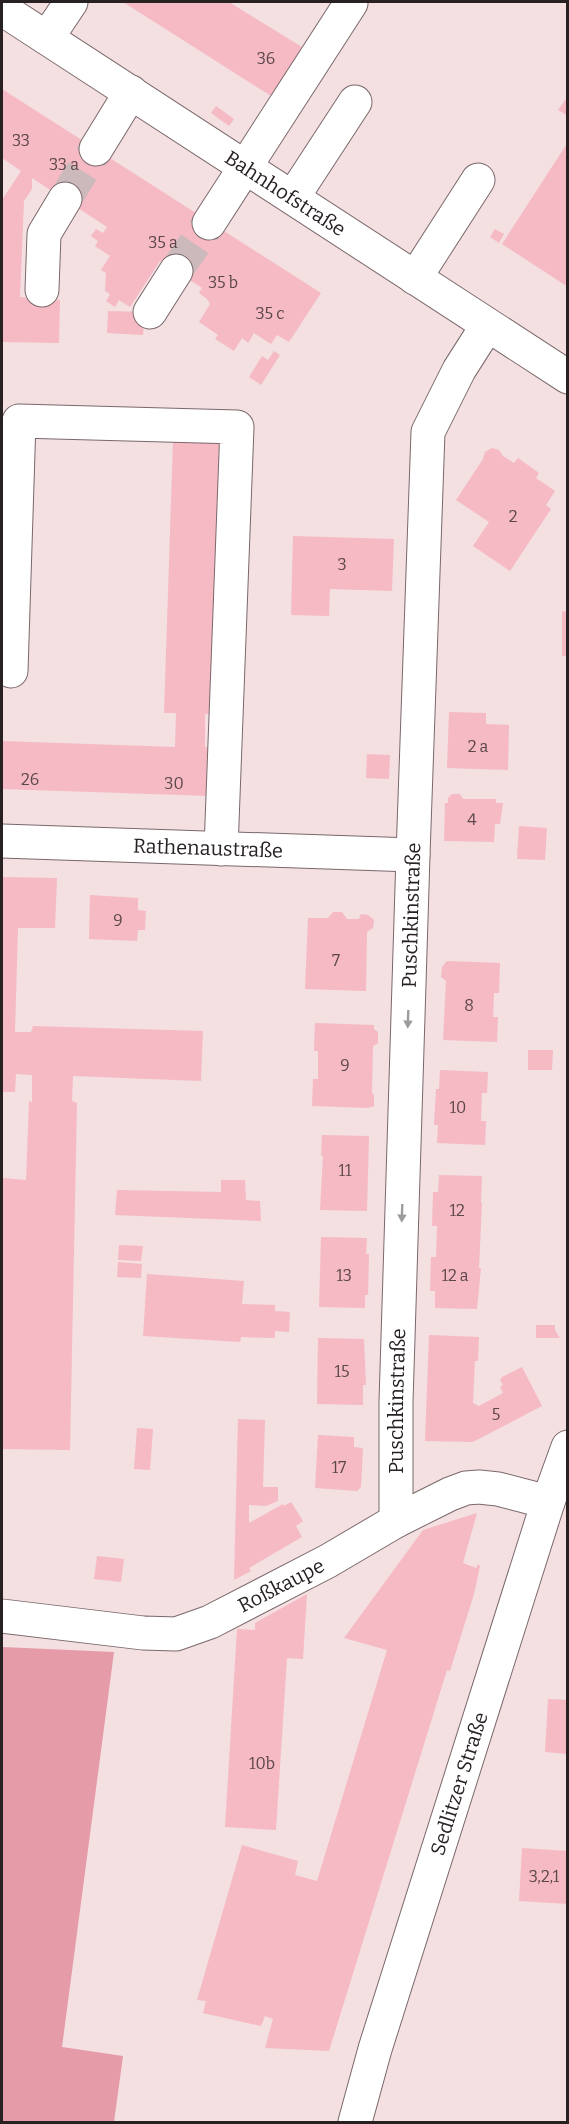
<svg xmlns="http://www.w3.org/2000/svg" width="569" height="2124" font-family="Bitter,serif">
<style>
.green{fill:#e59ba8}
.building{fill:#f5bac4}
.lines{fill:none;stroke-linecap:round;stroke-linejoin:round}
.minor-tunnel{stroke:#cbb9bb;stroke-width:33;stroke-dasharray:33 16;stroke-linecap:butt}
.minor-casing{stroke:#7a686b;stroke-width:35}
.major-casing{stroke:#7a686b;stroke-width:35}
.minor{stroke:#fff;stroke-width:33}
.major{stroke:#fff;stroke-width:33}
.oneway{fill:#9e9b9c}
.labels{text-anchor:middle;dominant-baseline:central;stroke-width:4.5;stroke-linejoin:round;paint-order:stroke}
.number-label{font-size:16px;fill:#5b474a}
.street-label{font-size:20px;fill:#282122;stroke:#f4dfe1}
</style>
<rect width="100%" height="100%" fill="#f4dfe1"/>
<path class="green" d="M2,1647L114,1652L62,2047L123,2056L114,2122H2Z"/>
<path class="building" d="M123,2H229L310,52L279,101Z
M2,89L321,293L289,342L277,335L271,344L254,333L248,343L242,338L234,351L215,339L218,335L199,322L210,304L207,299L199,293L202,288L160,261L130,307L119,300L115,307L106,301L110,294L105,291L106,273L101,270L110,256L95,246L98,241L91,236L96,229L103,233L107,227L32,178V189L24,201L20,297L60,300L59,343L2,342V200L21,171L2,158Z
M568,96V116L558,110Z
M216,106L234,119L229,126L211,113Z
M568,142V287L502,244Z
M495,229L504,234L499,243L490,237Z
M108,311L145,312L143,335L107,333Z
M274,351L280,355L261,385L249,377L262,356L268,360Z
M173,441L222,443L213,714H205V747L211,748L210,796L2,789V741L175,747L176,713H164Z
M492,448L499,450L503,456L514,463L518,458L539,473L536,478L555,491L546,505L551,509L510,571L473,546L489,522L456,500L483,459L485,452Z
M293,536L394,539L392,591L330,589L329,616L291,615Z
M562,611L568,612V656H562Z
M449,712L486,713V724L509,725L508,770L447,768Z
M367,754L390,755L389,779L366,778Z
M452,794H460L463,799H496V803H503L500,824H495L494,842L444,841L445,803H448V798Z
M519,826L547,828L545,860L517,859Z
M2,877L57,878L55,928H18L15,1032H31L33,1026L203,1031L201,1081L73,1076L72,1101L77,1103L70,1450L2,1449V1178L26,1180L29,1101L32,1102V1075L16,1074L15,1092H2Z
M90,895L138,898V910L146,911L145,930H138L137,941L89,939Z
M333,912H342L347,919H359L361,914L368,915L374,920L373,928L367,932L366,991L305,989L308,918H328Z
M447,961L500,963L499,993H494L493,1017H498L497,1042L443,1040L446,981L441,977L442,967Z
M315,1023L374,1025V1029L378,1032V1043L373,1046L372,1093L374,1095V1106L368,1108L312,1106L313,1079H318V1051H314Z
M528,1050H553L552,1070H528Z
M440,1070L488,1072L487,1093H482L481,1121H486L485,1145L437,1143L438,1125H434L436,1089H439Z
M322,1135L369,1136L367,1211L320,1210L323,1156H321Z
M439,1175L482,1176L481,1203H482L479,1268H481L477,1309L435,1308V1291H430L431,1257H436L437,1226H432L433,1192H438Z
M221,1180H245L246,1200L260,1201L261,1221L115,1215L117,1190L221,1192Z
M321,1237L367,1238L366,1254H369L368,1295H365V1308L319,1307Z
M119,1245L143,1246L141,1261L118,1260Z
M118,1262L142,1264L141,1278L117,1277Z
M147,1274L244,1281L242,1304L275,1305V1311L290,1312L289,1332L275,1331V1338L241,1337L240,1342L143,1336Z
M536,1325H555V1330L560,1338H536Z
M429,1335L479,1337L478,1361H475L473,1403L479,1406L503,1393L500,1387L503,1385L500,1380L502,1377L522,1367L542,1406L473,1442L425,1441Z
M318,1338L364,1339L366,1385H363V1405L317,1404Z
M238,1419L265,1420L263,1487H278V1501L266,1506L249,1505V1523L283,1504L284,1506L291,1502L303,1521L296,1526L302,1537L249,1568L251,1571L234,1580Z
M137,1428L153,1429L150,1470L134,1469Z
M318,1435L354,1437V1447L363,1448L361,1487L357,1491L315,1488Z
M477,1513L463,1563L476,1568L478,1564L480,1566L474,1594L450,1671L447,1670L329,2051L265,2048L273,2019L265,2016L261,2026L203,2013L206,2001L197,2000L242,1845L298,1861L295,1875L317,1881L387,1650L344,1638L423,1530Z
M97,1556L124,1559L121,1582L94,1579Z
M307,1594L303,1659L287,1658L276,1830L225,1827L237,1629L255,1630V1623Z
M548,1699L568,1700V1754L545,1752Z
M522,1848L568,1851V1904L519,1901Z"/>
<g class="lines">
<path class="minor-tunnel" d="M65,199L96,149
M176,271L209,223"/>
<defs>
<g id="minor">
<path d="M47,38L71,2"/>
<path d="M96,149L131,92"/>
<path d="M293,197L355,102"/>
<path d="M209,223L351,3"/>
<path d="M415,278L478,180"/>
<path d="M42,290L44,234L65,199"/>
<path d="M150,312L176,271"/>
<path d="M11,671L19,421L237,427L221,849"/>
<path id="s1" d="M2,841L413,855"/>
<path id="s2" d="M396,1521V1402L413,855L428,432L459,370L487,326"/>
<path id="s3" d="M2,1616L143,1633L176,1634L210,1622L328,1561L396,1521L450,1494L466,1488L479,1487L498,1489L548,1502"/>
</g>
<g id="major">
<path id="s4" d="M2,9L568,377"/>
<path id="s5" d="M355,2122L375,2049L548,1502L568,1447"/>
</g>
</defs>
<use href="#minor" class="minor-casing"/>
<use href="#major" class="major-casing"/>
<use href="#minor" class="minor"/>
<use href="#major" class="major"/>
</g>
<defs><path id="oneway-solid" d="M-6-.8H1V-3.2L6.5 0L1 3.2V.8H-6Z" transform="scale(1.5)"/></defs>
<g class="oneway">
<use href="#oneway-solid" transform="translate(408 1019) rotate(92)"/>
<use href="#oneway-solid" transform="translate(402 1213) rotate(92)"/>
</g>
<g class="labels">
<g class="number-label">
<text x="266" y="58">36</text>
<text x="21" y="140">33</text>
<text x="64" y="164">33 a</text>
<text x="163" y="242">35 a</text>
<text x="223" y="282">35 b</text>
<text x="270" y="313">35 c</text>
<text x="513" y="516">2</text>
<text x="342" y="564">3</text>
<text x="478" y="746">2 a</text>
<text x="30" y="779">26</text>
<text x="174" y="783">30</text>
<text x="472" y="819">4</text>
<text x="118" y="920">9</text>
<text x="336" y="960">7</text>
<text x="469" y="1005">8</text>
<text x="345" y="1065">9</text>
<text x="458" y="1107">10</text>
<text x="345" y="1170">11</text>
<text x="457" y="1210">12</text>
<text x="344" y="1275">13</text>
<text x="455" y="1275">12 a</text>
<text x="342" y="1371">15</text>
<text x="496" y="1414">5</text>
<text x="339" y="1467">17</text>
<text x="262" y="1763">10b</text>
<text x="544" y="1876">3,2,1</text>
</g>
<g class="street-label">
<text stroke="none"><textPath href="#s4" startOffset="338">Bahnhofstraße</textPath></text>
<text stroke="none"><textPath href="#s1" startOffset="206">Rathenaustraße</textPath></text>
<text stroke="none"><textPath href="#s2" startOffset="606">Puschkinstraße</textPath></text>
<text stroke="none"><textPath href="#s2" startOffset="120">Puschkinstraße</textPath></text>
<text stroke="none"><textPath href="#s3" startOffset="291">Roßkaupe</textPath></text>
<text stroke="none"><textPath href="#s5" startOffset="354">Sedlitzer Straße</textPath></text>
</g>
</g>
<rect width="569" height="2124" fill="none" stroke="#282122" stroke-width="6"/>
</svg>
